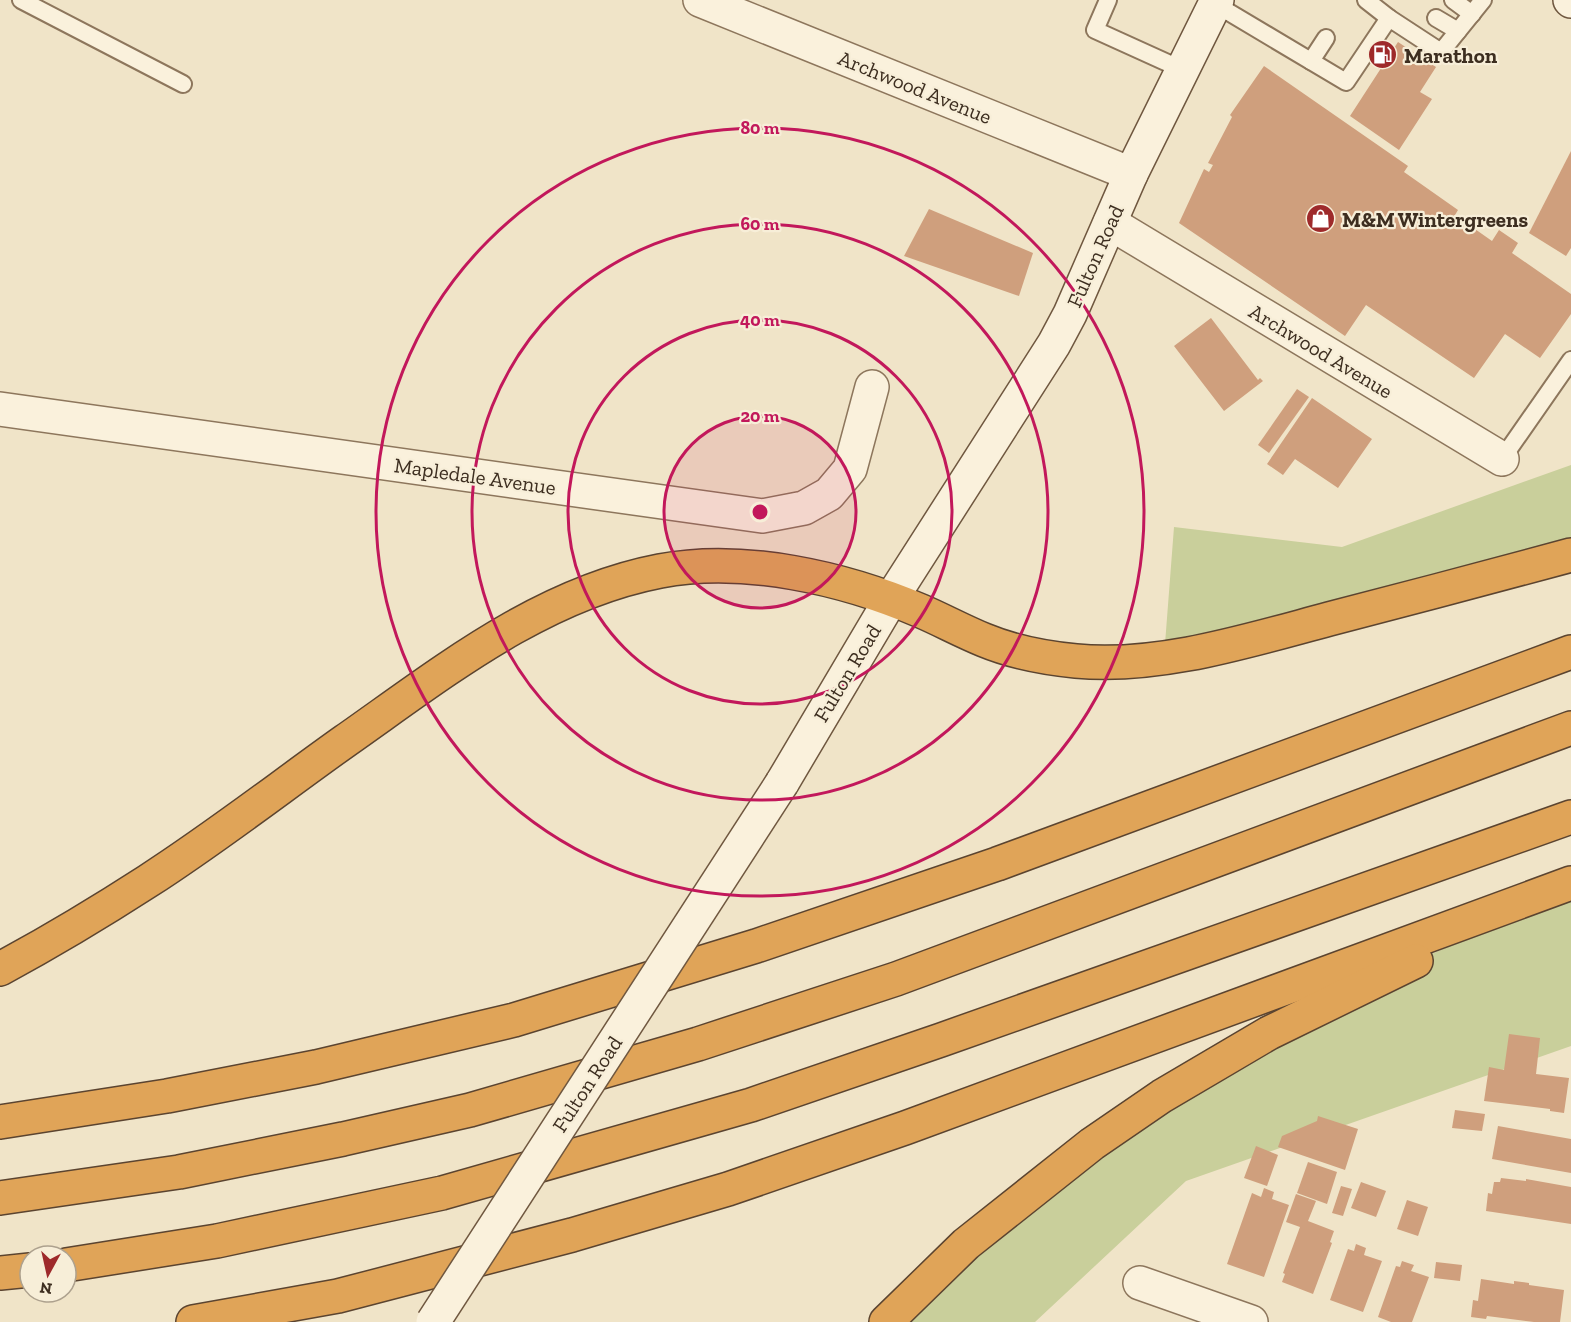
<svg xmlns="http://www.w3.org/2000/svg" width="1571" height="1322" font-family="'Zilla Slab',serif">
<style>
.green{fill:#c9cf9b}
.building{fill:#cf9f7d}
.lines{fill:none;stroke-linecap:round;stroke-linejoin:round}
.service-casing{stroke:#8d765c;stroke-width:20}
.minor-casing{stroke:#8d765c;stroke-width:36}
.secondary-casing{stroke:#6f573f;stroke-width:36}
.motorway-casing{stroke:#5b4430;stroke-width:36}
.service{stroke:#faf1dc;stroke-width:16}
.minor{stroke:#faf1dc;stroke-width:33}
.secondary{stroke:#faf1dc;stroke-width:33}
.motorway{stroke:#e0a458;stroke-width:33}
.secondary-bridge-casing{stroke:#6f573f;stroke-width:36;stroke-linecap:butt}
.secondary-bridge{stroke:#faf1dc;stroke-width:33}
.ring{fill:none;stroke:#c2185b;stroke-width:3}
.labels{text-anchor:middle;dominant-baseline:central;stroke-width:4.5;stroke-linejoin:round;paint-order:stroke}
.poi-label{font-size:21px;font-weight:bold;fill:#3d2e20;stroke:#f7eed8;text-anchor:start}
.street-label{font-size:21px;fill:#3d2e20;stroke:#f7eed8}
.centre{fill:#c2185b;stroke:#f7eed8;stroke-width:3}
.ring-label{font-size:18px;text-anchor:middle;font-weight:bold;fill:#c2185b;stroke:#f7eed8;stroke-width:4.5;stroke-linejoin:round;paint-order:stroke}
</style>
<rect width="100%" height="100%" fill="#f0e4c8"/>
<!-- green -->
<g class="green">
<path d="M1571,465V555L1164,657L1174,527L1342,547Z"/>
<path d="M1571,894V1046L1186,1181L1035,1322H886L1019,1201L1399,968Z"/>
</g>
<!-- building -->
<g class="building">
<path d="M1398,42L1436,67L1420,92L1432,99L1399,150L1350,116Z"/>
<path d="M1264,66L1408,166L1404,172L1458,210L1455,215L1492,241L1499,230L1518,243L1512,253L1571,294V314L1540,358L1505,334L1474,378L1366,305L1345,336L1179,223L1204,169L1209,172L1213,165L1208,163L1232,117L1230,115Z"/>
<path d="M1571,151V248L1566,256L1529,233Z"/>
<path d="M929,209L1033,253L1019,296L904,256Z"/>
<path d="M1211,318L1258,380L1260,378L1263,381L1224,411L1174,346Z"/>
<path d="M1297,389L1309,397L1269,453L1258,445Z"/>
<path d="M1312,398L1372,439L1338,488L1295,459L1283,475L1267,464Z"/>
<path d="M1509,1034L1540,1038L1536,1074L1569,1078L1564,1113L1550,1111V1109L1484,1101L1489,1067L1504,1070Z"/>
<path d="M1455,1110L1485,1114L1482,1131L1452,1128Z"/>
<path d="M1318,1116L1358,1129L1345,1170L1278,1147L1282,1136L1317,1121Z"/>
<path d="M1498,1126L1571,1139V1173L1492,1159Z"/>
<path d="M1256,1146L1278,1155L1267,1186L1244,1178Z"/>
<path d="M1308,1162L1337,1172L1327,1204L1297,1193Z"/>
<path d="M1501,1178L1526,1181V1179L1571,1187V1224L1486,1211L1488,1193L1492,1194L1494,1182H1500Z"/>
<path d="M1361,1182L1386,1191L1376,1217L1351,1208Z"/>
<path d="M1341,1186L1352,1189L1343,1216L1332,1213Z"/>
<path d="M1264,1188L1274,1192L1272,1199L1289,1205L1264,1277L1227,1264L1252,1193L1261,1197Z"/>
<path d="M1296,1194L1316,1201L1308,1221L1334,1231L1330,1242L1332,1243L1313,1294L1282,1282L1285,1274L1283,1273L1300,1227L1286,1222Z"/>
<path d="M1407,1200L1428,1207L1418,1236L1397,1229Z"/>
<path d="M1356,1244L1366,1248L1364,1255L1382,1261L1363,1312L1330,1300L1348,1249L1354,1251Z"/>
<path d="M1402,1261L1414,1265L1411,1271L1429,1277L1412,1322H1391L1378,1317L1396,1266L1400,1267Z"/>
<path d="M1436,1262L1462,1265L1460,1281L1434,1278Z"/>
<path d="M1481,1279L1514,1284V1281L1529,1283V1285L1564,1290L1560,1322H1534L1487,1316L1486,1319L1471,1317L1473,1300L1478,1301Z"/>
</g>
<g class="lines">
<defs>
<g id="service">
<path d="M21,0L183,84"/>
<path d="M1108,0L1095,30L1181,69"/>
<path d="M1366,0L1389,18"/>
<path d="M1453,0L1472,14"/>
<path d="M1215,4L1346,82L1389,18L1441,52L1483,0"/>
<path d="M1436,18L1458,31"/>
<path d="M1311,61L1326,38"/>
<path d="M1502,459L1571,360"/>
</g>
<g id="minor">
<path d="M700,0L1131,174"/>
<path d="M1110,223L1502,459"/>
<path d="M0,409L762,516L804,508L829,494L850,469L872,387"/>
<path d="M1140,1283L1251,1322"/>
</g>
<g id="secondary">
<path d="M1570,0L1571,1"/>
<path d="M782,783L891,599L1054,344L1070,314L1131,174L1217,0"/>
</g>
<g id="motorway">
<path d="M0,969C50,942 100,912 148,881C215,838 279,788 345,741C442,673 540,594 660,571C744,555 844,578 921,611C942,620 962,631 984,640C1013,652 1044,658 1076,661C1159,669 1250,640 1329,619C1410,598 1490,577 1571,555"/>
<path d="M0,1122L167,1096L316,1067L514,1020L756,946L997,864L1571,652"/>
<path d="M0,1198L179,1172L343,1139L470,1110L698,1044L896,979L1571,728"/>
<path d="M66,1265L217,1241L442,1193L751,1105L941,1040L1571,817"/>
<path d="M0,1273L30,1270"/>
<path d="M193,1322L338,1296L572,1235L728,1189L905,1128L1571,883"/>
<path d="M886,1322L966,1244L1092,1144L1162,1096L1269,1033L1416,961"/>
</g>
</defs>
<!-- service casing -->
<use href="#service" class="service-casing"/>
<!-- minor casing -->
<use href="#minor" class="minor-casing"/>
<!-- secondary casing -->
<use href="#secondary" class="secondary-casing"/>
<!-- motorway casing -->
<use href="#motorway" class="motorway-casing"/>
<!-- service -->
<use href="#service" class="service"/>
<!-- minor -->
<use href="#minor" class="minor"/>
<!-- secondary -->
<use href="#secondary" class="secondary"/>
<!-- motorway -->
<use href="#motorway" class="motorway"/>
<defs>
<path id="secondary-bridge" d="M433,1322L782,783"/>
</defs>
<!-- secondary-bridge casing -->
<use href="#secondary-bridge" class="secondary-bridge-casing"/>
<!-- secondary-bridge -->
<use href="#secondary-bridge" class="secondary-bridge"/>
</g>
<!-- distance rings -->
<circle cx="760" cy="512" r="96" fill="#c2185b" fill-opacity=".12"/>
<g class="ring">
<circle cx="760" cy="512" r="96"/>
<circle cx="760" cy="512" r="192"/>
<circle cx="760" cy="512" r="288"/>
<circle cx="760" cy="512" r="384"/>
</g>
<!-- icons -->
<defs>
<symbol id="fuel-disc" viewBox="-11 -11 22 22"><circle r="9.5" fill="#9e2a2b" stroke="#f7eed8"/><path d="M-5.5-6h7V0h2V4h1.3V-2.5L3-4.5l.8-.8L6-3V5H2.5V1h-1V6h-7ZM-4.2-4.7v3.2H.2V-4.7Z" fill="#fff"/></symbol>
<symbol id="shop-disc" viewBox="-11 -11 22 22"><circle r="9.5" fill="#9e2a2b" stroke="#f7eed8"/><path d="M-5-2.5h2.3a2.7 3.5 0 0 1 5.4 0H5L5.5 6h-11ZM-1.5-2.5h3a1.5 2.3 0 0 0-3 0Z" fill="#fff"/></symbol>
</defs>
<g fill-rule="evenodd">
<use href="#fuel-disc" x="1366" y="38" width="33" height="33"/>
<use href="#shop-disc" x="1304" y="202" width="33" height="33"/>
</g>
<g class="labels">
<!-- poi labels -->
<g class="poi-label">
<text x="1404" y="55">Marathon</text>
<text x="1342" y="219">M&amp;M Wintergreens</text>
</g>
<!-- street labels -->
<g class="street-label">
<text transform="translate(915 87) rotate(22)">Archwood Avenue</text>
<text transform="translate(1095 256) rotate(-66)">Fulton Road</text>
<text transform="translate(1321 351) rotate(31)">Archwood Avenue</text>
<text transform="translate(475 476) rotate(8)">Mapledale Avenue</text>
<text transform="translate(847 673) rotate(-59)">Fulton Road</text>
<text transform="translate(587 1084) rotate(-57)">Fulton Road</text>
</g>
</g>
<circle cx="760" cy="512" r="9" class="centre"/>
<g class="ring-label">
<text x="760" y="134">80 m</text>
<text x="760" y="230">60 m</text>
<text x="760" y="326">40 m</text>
<text x="760" y="422">20 m</text>
</g>
<!-- north arrow -->
<g transform="translate(48 1274) rotate(188)"><circle r="28" fill="#f7eed8" stroke="#ada18e" stroke-width="1.5"/>
<path d="M0-4.5L10 22L0 15L-10 22Z" fill="#9e2a2b"/>
<text y="-9" font-size="16" font-weight="bold" text-anchor="middle" fill="#3d2e20">N</text>
</g>
</svg>
